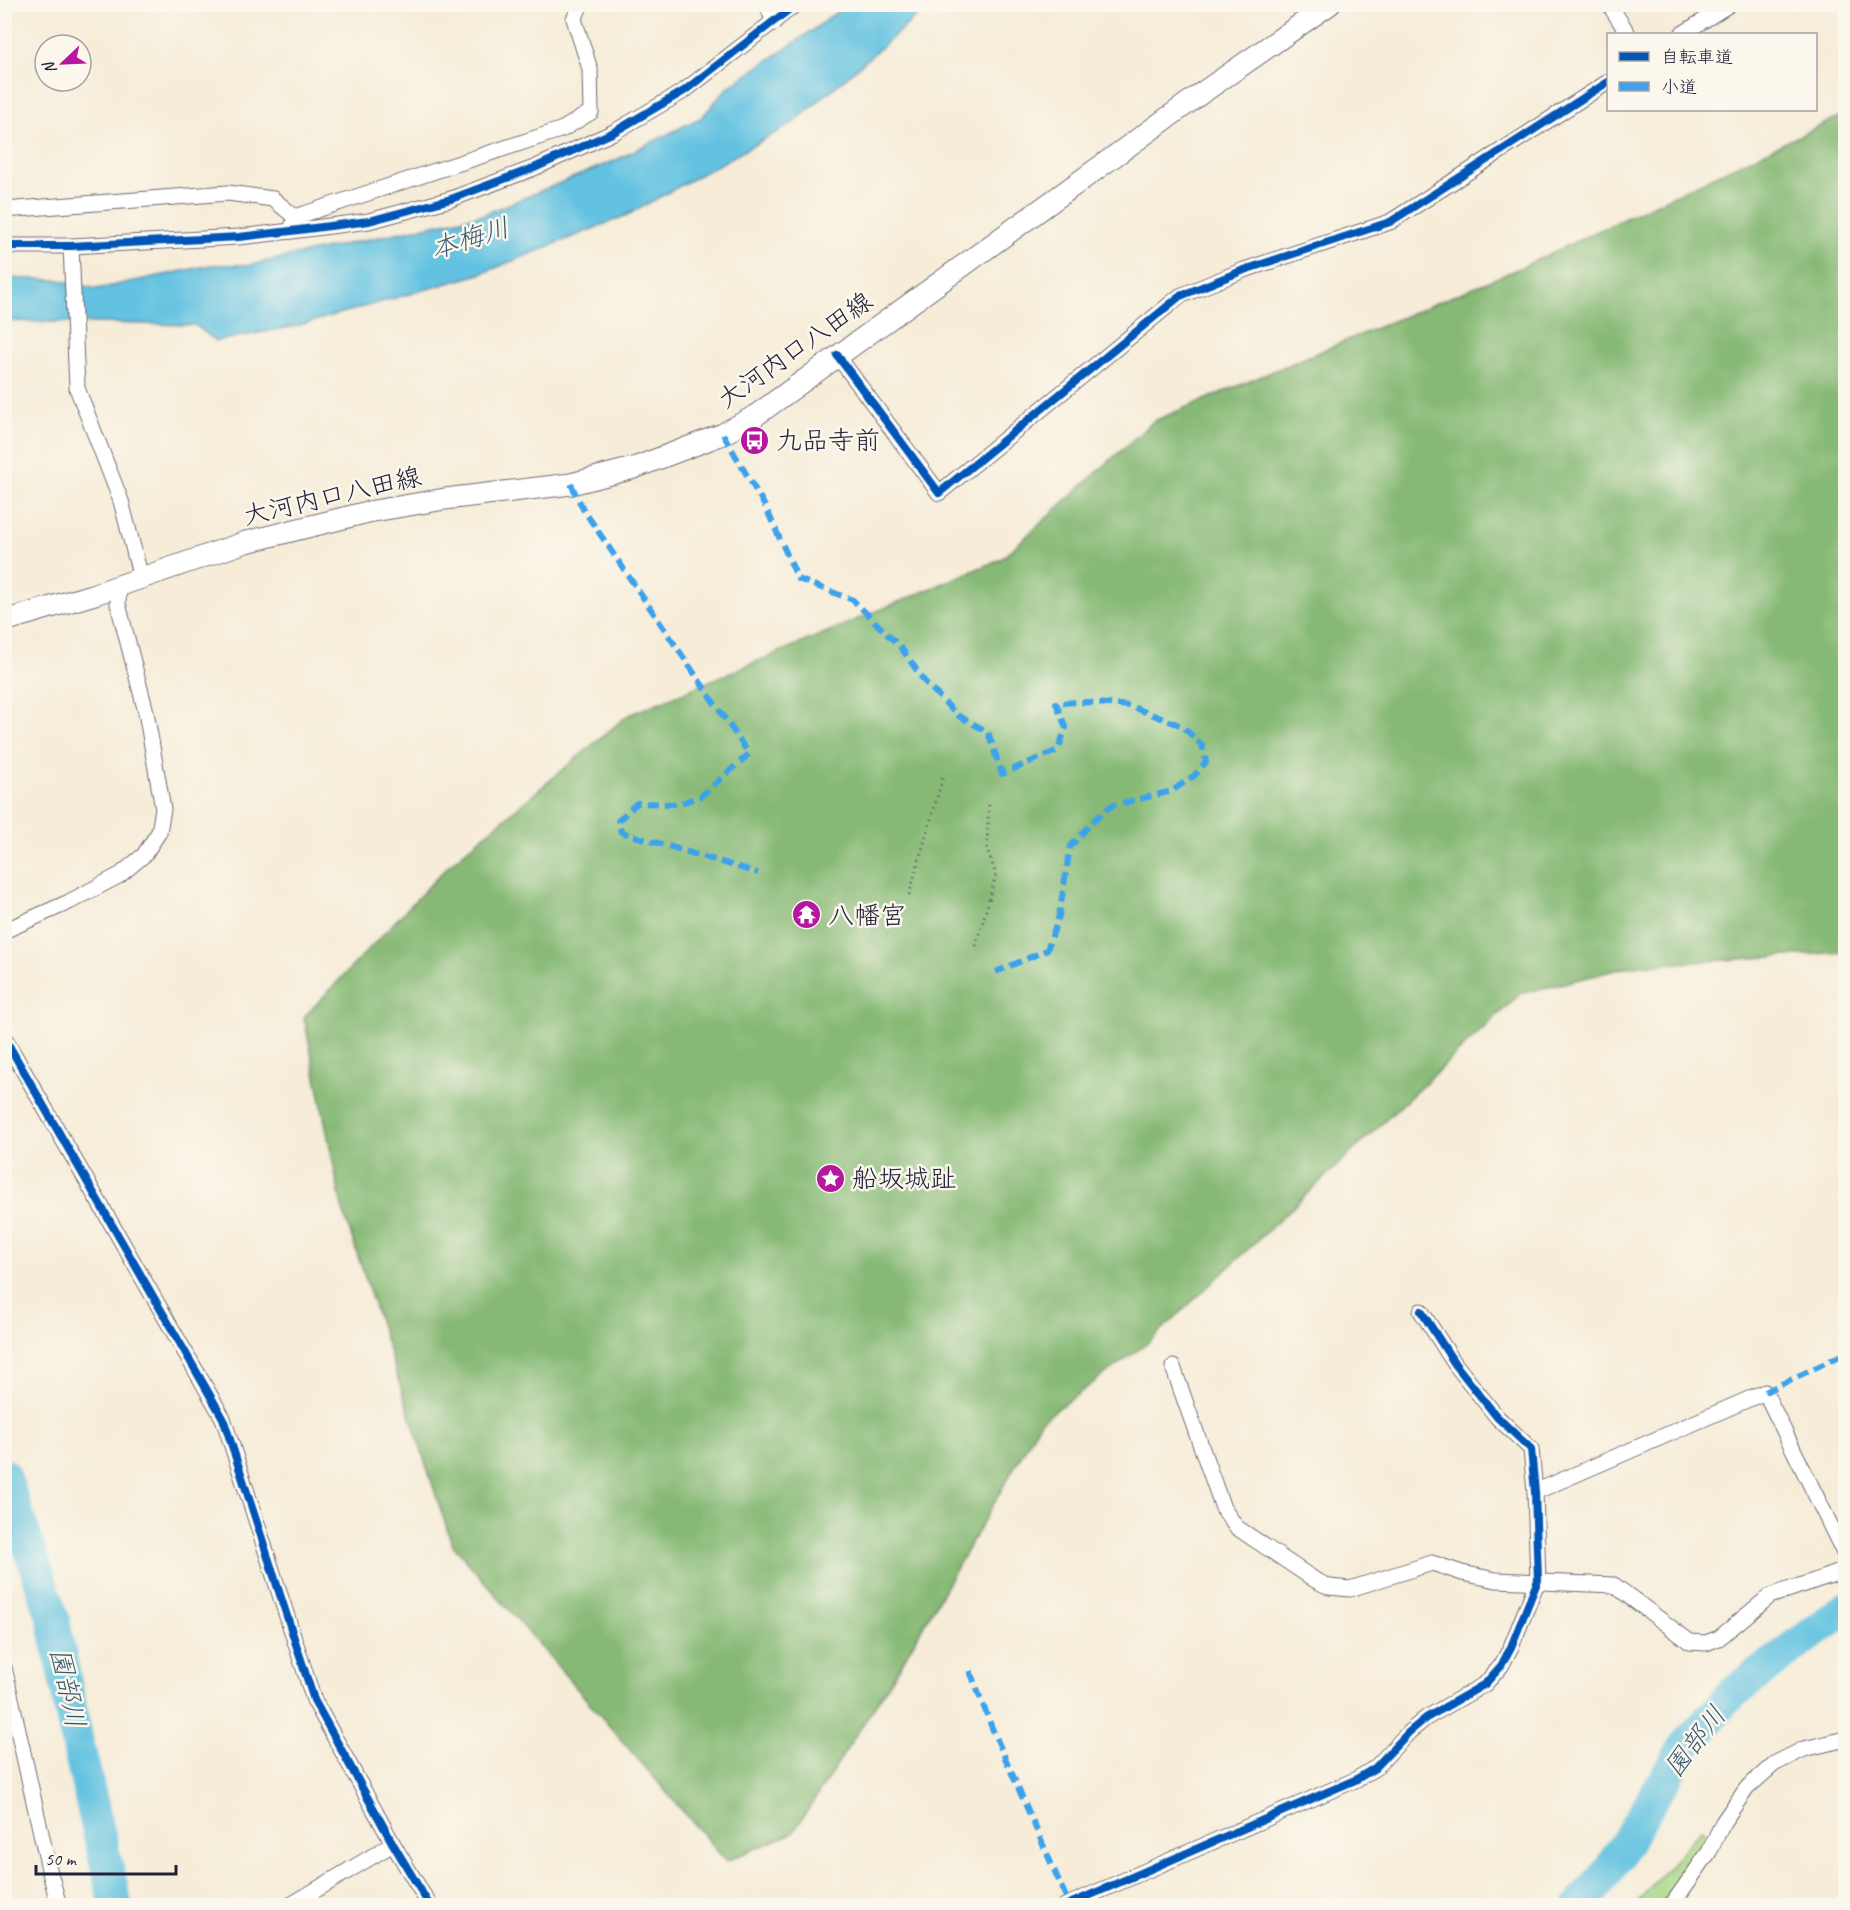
<svg xmlns="http://www.w3.org/2000/svg" width="1850" height="1910" font-family="Caveat,'Klee One',sans-serif">
<style>
.green{fill:#a8d987;stroke:#657e61;stroke-width:1.5}
.forest{fill:#86b974;stroke:#546e58;stroke-width:1.5}
.water{fill:#63c2e1;stroke:#42728e;stroke-width:1.5}
.lines{fill:none;stroke-linecap:round;stroke-linejoin:round}
.river{stroke:#63c2e1;stroke-width:33}
.street-casing{stroke:#6c6972;stroke-width:17}
.secondary-casing{stroke:#6c6972;stroke-width:23}
.path{stroke:#6c6972;stroke-width:3;stroke-dasharray:1.5 4.5;stroke-linecap:butt}
.street{stroke:#fff;stroke-width:15}
.secondary{stroke:#fff;stroke-width:21}
.quiet{stroke:#3ea2ec;stroke-width:6;stroke-dasharray:12 6;stroke-linecap:butt}
.cycleway-casing{stroke:#fbf7ec;stroke-width:11}
.cycleway{stroke:#0057b8;stroke-width:8}
.labels{text-anchor:middle;dominant-baseline:central;stroke-width:5;stroke-linejoin:round;paint-order:stroke}
.street-label{font-size:26px;fill:#22223b;stroke:#fbf7ec}
.poi-label{font-size:26px;fill:#22223b;stroke:#fbf7ec;text-anchor:start}
.water-label{font-size:27px;font-style:italic;fill:#395a75;stroke:#fbf7ec}
</style>
<rect width="100%" height="100%" fill="#fbf7ec"/>
<filter id="ink" filterUnits="userSpaceOnUse"><feTurbulence type="fractalNoise" baseFrequency=".0167" numOctaves="2"/><feDisplacementMap in="SourceGraphic" scale="12" xChannelSelector="R" yChannelSelector="G"/><feConvolveMatrix kernelMatrix="1 2 1 2 8 2 1 2 1" color-interpolation-filters="sRGB"/></filter>
<filter id="wash" filterUnits="userSpaceOnUse"><feTurbulence type="fractalNoise" baseFrequency=".008" numOctaves="4" result="noise"/><feDisplacementMap in="SourceGraphic" scale="24" xChannelSelector="R" yChannelSelector="G"/><feGaussianBlur stdDeviation="1.35" result="paint"/><feColorMatrix in="noise" values="0 0 0 0 0 0 0 0 0 0 0 0 0 0 0 0 0 1.4 0 .05"/><feComposite in="paint" operator="in"/></filter>
<g filter="url(#wash)">
<rect width="100%" height="100%" fill="#f6ecd8"/>
<!-- green -->
<path class="green" d="M1702,1829L1707,1839L1661,1905L1634,1906Z"/>
<!-- forest -->
<path class="forest" d="M1845,114V952L1632,966L1520,994L1149,1342L1041,1421L899,1668L793,1833L726,1861L452,1544L342,1207L304,1017L450,864L627,716L1001,559L1154,421L1520,268Z"/>
<!-- water -->
<g class="water">
<path d="M846,5H930L792,124L627,215L480,274L296,326L216,341L195,325L5,321V278L59,280L97,289L211,265H250L485,214L616,160L702,117L727,88L813,30Z"/>
<path d="M4,1453H5L27,1551L5,1495Z"/>
</g>
<g class="lines">
<!-- river -->
<g class="river">
<path d="M4,1475L53,1618L74,1727L116,1906"/>
<path d="M1579,1906L1606,1875L1685,1746L1733,1693L1846,1608"/>
</g>
</g>
</g>
<g filter="url(#ink)">
<g class="lines">
<defs>
<g id="street">
<path d="M767,4L774,23"/>
<path d="M1609,4L1628,34"/>
<path d="M1682,34L1730,4"/>
<path d="M4,210L228,193L273,199L295,217"/>
<path d="M291,231L295,217L563,129L591,112L590,69L574,19L581,4"/>
<path d="M4,246H71L239,237L291,231L369,221L451,199L534,168L614,132L684,91L796,4"/>
<path d="M71,246L77,388L121,501L141,578"/>
<path d="M837,355L939,493L1180,296L1244,270L1390,222L1608,82"/>
<path d="M4,931L69,902L120,875L144,855L159,832L163,809L146,712L118,604L119,586"/>
<path d="M4,1037L223,1418L314,1700L393,1844L430,1906"/>
<path d="M1173,1367L1223,1508L1236,1527L1315,1580L1329,1587L1350,1589L1432,1563L1462,1573L1496,1580L1614,1585L1690,1642L1706,1643L1719,1638L1770,1596L1846,1570"/>
<path d="M1535,1492L1765,1392L1846,1557"/>
<path d="M4,1667L49,1869L59,1906"/>
<path d="M289,1906L393,1844"/>
<path d="M1065,1906L1355,1780L1375,1768L1409,1732L1426,1718L1485,1684L1501,1666L1511,1647L1538,1580L1535,1492L1531,1449L1497,1417L1455,1364L1421,1311"/>
<path d="M1671,1906L1709,1852L1723,1822L1747,1788L1774,1764L1804,1749L1846,1739"/>
</g>
<path id="secondary" d="M4,621L95,594L246,542L368,512L445,499L571,484L634,468L723,434L755,416L1199,95L1330,4"/>
</defs>
<!-- street casing -->
<use href="#street" class="street-casing"/>
<!-- secondary casing -->
<use href="#secondary" class="secondary-casing"/>
<!-- path -->
<g class="path">
<path d="M909,895L943,777"/>
<path d="M976,946L996,875L987,848L989,801"/>
</g>
<!-- street -->
<use href="#street" class="street"/>
<!-- secondary -->
<use href="#secondary" class="secondary"/>
<!-- quiet -->
<g class="quiet">
<path d="M723,434L766,508L798,579L853,600L902,649L924,681L957,715L988,732L1002,774L1058,750L1066,728L1056,703L1086,702L1130,706L1182,726L1202,745L1206,762L1195,775L1172,791L1111,806L1092,822L1070,847L1059,916L1047,950L996,972"/>
<path d="M571,484L583,509L749,754L701,796L679,804L637,803L618,821L621,832L758,873"/>
<path d="M1765,1392L1846,1353"/>
<path d="M970,1671L992,1728L1069,1904"/>
</g>
<defs>
<g id="cycleway">
<path d="M4,246H71L239,237L291,231L369,221L451,199L534,168L614,132L684,91L796,4"/>
<path d="M837,355L939,493L1180,296L1244,270L1390,222L1608,82"/>
<path d="M4,1037L223,1418L314,1700L393,1844L430,1906"/>
<path d="M1065,1906L1355,1780L1375,1768L1409,1732L1426,1718L1485,1684L1501,1666L1511,1647L1538,1580L1535,1492L1531,1449L1497,1417L1455,1364L1421,1311"/>
</g>
</defs>
<!-- cycleway casing -->
<use href="#cycleway" class="cycleway-casing"/>
<!-- cycleway -->
<use href="#cycleway" class="cycleway"/>
</g>
</g>
<!-- icons -->
<defs>
<symbol id="bus-disc" viewBox="-11 -11 22 22"><circle r="9.5" fill="#b5179e" stroke="#fbf7ec"/><path d="M-5-6H5V4H4V6H2V4H-2V6H-4V4H-5ZM-3.5-4V0h7V-4ZM-3.5 1.2v1.5H-2V1.2ZM2 1.2v1.5H3.5V1.2Z" fill="#fff"/></symbol>
<symbol id="temple-disc" viewBox="-11 -11 22 22"><circle r="9.5" fill="#b5179e" stroke="#fbf7ec"/><path d="M0-6L5-2H3V0L6.5 2.5H4V6H1.5V3h-3V6H-4V2.5H-6.5L-3 0V-2H-5Z" fill="#fff"/></symbol>
<symbol id="sight-disc" viewBox="-11 -11 22 22"><circle r="9.5" fill="#b5179e" stroke="#fbf7ec"/><path d="M0-6L1.8-2.2L6-1.7L2.9 1.2L3.7 5.4L0 3.3L-3.7 5.4L-2.9 1.2L-6-1.7L-1.8-2.2Z" fill="#fff"/></symbol>
</defs>
<g fill-rule="evenodd">
<use href="#bus-disc" x="738" y="424" width="33" height="33"/>
<use href="#temple-disc" x="790" y="898" width="33" height="33"/>
<use href="#sight-disc" x="814" y="1162" width="33" height="33"/>
</g>
<g class="labels">
<!-- street labels -->
<g class="street-label">
<text transform="translate(795 350) rotate(-35)">大河内口八田線</text>
<text transform="translate(332 496) rotate(-13)">大河内口八田線</text>
</g>
<!-- poi labels -->
<g class="poi-label">
<text x="776" y="440">九品寺前</text>
<text x="828" y="915">八幡宮</text>
<text x="852" y="1178">船坂城趾</text>
</g>
<!-- water labels -->
<g class="water-label">
<text transform="translate(470 238) rotate(-17)">本梅川</text>
<text transform="translate(68 1688) rotate(78)">園部川</text>
<text transform="translate(1695 1741) rotate(-52)">園部川</text>
</g>
</g>
<!-- margin -->
<rect width="1850" height="1910" fill="none" stroke="#fbf7ec" stroke-width="24"/>
<!-- legend -->
<rect x="1607" y="33" width="210" height="78" fill="#fbf7ec" stroke="#a4a2a5" stroke-width="1.5"/>
<rect x="1619" y="52" width="30" height="9" fill="#0057b8" stroke="#a4a2a5" stroke-width="1.5"/>
<text x="1661" y="63" font-size="18" fill="#22223b">自転車道</text>
<rect x="1619" y="82" width="30" height="9" fill="#3ea2ec" stroke="#a4a2a5" stroke-width="1.5"/>
<text x="1661" y="93" font-size="18" fill="#22223b">小道</text>
<!-- north arrow -->
<g transform="translate(63 63) rotate(247)"><circle r="28" fill="#fbf7ec" stroke="#a4a2a5" stroke-width="1.5"/>
<path d="M0-4.5L10 22L0 15L-10 22Z" fill="#b5179e"/>
<text y="-9" font-size="16" font-weight="bold" text-anchor="middle" fill="#22223b">N</text>
</g>
<!-- scale -->
<path d="M36 1865v9h140v-9" fill="none" stroke="#22223b" stroke-width="3"/>
<text x="45" y="1865" font-size="18" fill="#22223b" stroke="#fbf7ec" stroke-width="4.5" paint-order="stroke">50 m</text>
</svg>
